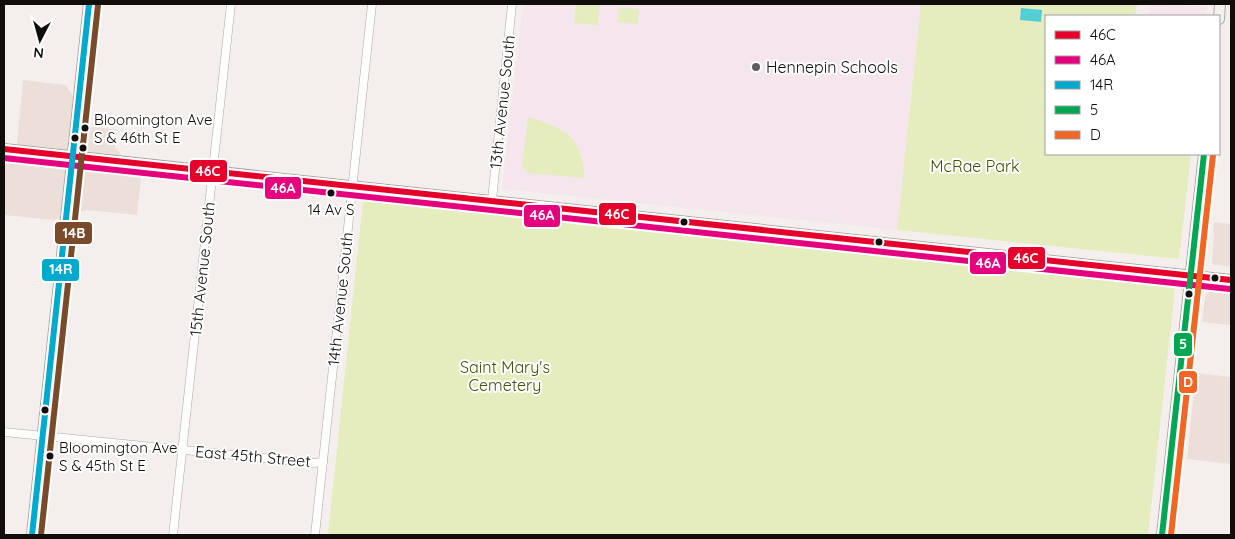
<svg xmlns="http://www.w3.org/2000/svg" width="1235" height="539" font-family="Quicksand,sans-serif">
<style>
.built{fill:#ecdfd9}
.education{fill:#f5e6ed}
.green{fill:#e5ecbe}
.water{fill:#53ced5}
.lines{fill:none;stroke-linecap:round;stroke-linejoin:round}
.street-casing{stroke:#aba8a6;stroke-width:9}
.secondary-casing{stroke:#aba8a6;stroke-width:12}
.street{stroke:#fdfdfc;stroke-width:8}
.secondary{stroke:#f4f2ee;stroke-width:10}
.bus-1-casing{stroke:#fff;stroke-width:10}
.bus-2-casing{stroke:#fff;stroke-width:10}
.bus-3-casing{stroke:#fff;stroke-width:10}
.bus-4-casing{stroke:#fff;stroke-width:10}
.bus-5-casing{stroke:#fff;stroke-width:10}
.bus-6-casing{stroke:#fff;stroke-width:10}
.bus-1{stroke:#e4002b;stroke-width:6}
.bus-2{stroke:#e5007d;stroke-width:6}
.bus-3{stroke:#00a9ce;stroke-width:6}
.bus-4{stroke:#00a651;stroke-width:6}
.bus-5{stroke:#f26522;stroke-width:6}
.bus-6{stroke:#7a4b2a;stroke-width:6}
.poi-dot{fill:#605c5a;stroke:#fff;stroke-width:2}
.bus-dot{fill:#100d0b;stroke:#fff;stroke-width:2}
.labels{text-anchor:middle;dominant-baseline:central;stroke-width:4;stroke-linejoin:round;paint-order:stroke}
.bus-label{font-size:15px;fill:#100d0b;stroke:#fff;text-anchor:start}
.poi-label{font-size:16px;fill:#100d0b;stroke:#fff;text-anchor:start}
.street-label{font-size:16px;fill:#100d0b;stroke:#fff}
.park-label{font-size:16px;fill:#455005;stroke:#fff}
.line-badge{stroke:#fff;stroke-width:2}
.badge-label{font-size:14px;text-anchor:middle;font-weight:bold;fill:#fff}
</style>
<rect width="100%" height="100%" fill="#f4efec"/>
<!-- built -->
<g class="built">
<path d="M23,80L66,85L91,127L116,129L115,147L141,178L137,215L87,210L53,220L4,215V162L15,163Z"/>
<path d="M1214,222L1231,224V267L1212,264Z"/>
<path d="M1209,292L1231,294V325L1202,322L1205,297Z"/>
<path d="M1196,373L1231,377V464L1187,459Z"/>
</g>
<!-- education -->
<g class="education">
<path d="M523,4H921L897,230L502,189Z"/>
<path d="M1151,4L1207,7L1206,16H1149Z"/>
</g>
<!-- green -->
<g class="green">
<path d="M576,4H600L598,25L574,23Z"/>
<path d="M921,4H1137L1135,16H1046V154H1191L1179,259L897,230Z"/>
<path d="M619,7L639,9L638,24L618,22Z"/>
<path d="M528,117C568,130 580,134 585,178L528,173L522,166Z"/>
<path d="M363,201L1175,288L1148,535H328Z"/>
</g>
<!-- water -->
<path class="water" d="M1021,8L1042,10L1041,22L1020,20Z"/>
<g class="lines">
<defs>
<g id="street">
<path d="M492,200L512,4"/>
<path d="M4,432L313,463L323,462"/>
<path d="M173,535L231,4"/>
<path d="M315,535L372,4"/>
</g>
<g id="secondary">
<path d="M1219,19L1220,4"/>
<path d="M4,149L1231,280"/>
<path d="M32,535L89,4"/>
<path d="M1162,535L1204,154"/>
</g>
</defs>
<!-- street casing -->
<use href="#street" class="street-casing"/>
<!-- secondary casing -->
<use href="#secondary" class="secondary-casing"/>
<!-- street -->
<use href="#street" class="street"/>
<!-- secondary -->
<use href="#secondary" class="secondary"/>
<defs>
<path id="bus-1" d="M4,149L1231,280"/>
<path id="bus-2" d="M4,158L1230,289"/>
<path id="bus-3" d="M32,535L89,4"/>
<path id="bus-4" d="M1162,535L1204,154"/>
<path id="bus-5" d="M1171,535L1213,155"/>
<path id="bus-6" d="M41,535L98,5"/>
</defs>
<!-- bus-1 casing -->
<use href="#bus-1" class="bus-1-casing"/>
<!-- bus-2 casing -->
<use href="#bus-2" class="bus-2-casing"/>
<!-- bus-3 casing -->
<use href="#bus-3" class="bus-3-casing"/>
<!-- bus-4 casing -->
<use href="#bus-4" class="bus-4-casing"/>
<!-- bus-5 casing -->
<use href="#bus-5" class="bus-5-casing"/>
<!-- bus-6 casing -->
<use href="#bus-6" class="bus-6-casing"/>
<!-- bus-1 -->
<use href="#bus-1" class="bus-1"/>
<!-- bus-2 -->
<use href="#bus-2" class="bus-2"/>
<!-- bus-3 -->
<use href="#bus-3" class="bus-3"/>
<!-- bus-4 -->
<use href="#bus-4" class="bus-4"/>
<!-- bus-5 -->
<use href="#bus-5" class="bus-5"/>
<!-- bus-6 -->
<use href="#bus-6" class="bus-6"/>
</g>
<!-- markers -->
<circle class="poi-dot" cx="756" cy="67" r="5"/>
<g class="bus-dot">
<circle cx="85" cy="128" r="4.5"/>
<circle cx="75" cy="138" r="4.5"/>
<circle cx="83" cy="148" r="4.5"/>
<circle cx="331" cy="193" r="4.5"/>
<circle cx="684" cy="222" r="4.5"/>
<circle cx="879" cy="242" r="4.5"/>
<circle cx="1215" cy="278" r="4.5"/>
<circle cx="1189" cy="294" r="4.5"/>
<circle cx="45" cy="410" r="4.5"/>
<circle cx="50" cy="456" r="4.5"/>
</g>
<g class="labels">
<!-- bus labels -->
<g class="bus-label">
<text x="94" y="119">Bloomington Ave<tspan x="94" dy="18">S &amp; 46th St E</tspan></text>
<text x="331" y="209" text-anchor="middle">14 Av S</text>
<text x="59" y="447">Bloomington Ave<tspan x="59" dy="18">S &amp; 45th St E</tspan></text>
</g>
<!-- poi labels -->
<g class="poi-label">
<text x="766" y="67">Hennepin Schools</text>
</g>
<!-- street labels -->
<g class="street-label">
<text transform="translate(502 102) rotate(-84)">13th Avenue South</text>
<text transform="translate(202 269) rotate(-84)">15th Avenue South</text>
<text transform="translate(340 299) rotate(-84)">14th Avenue South</text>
<text transform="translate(253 456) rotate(5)">East 45th Street</text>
</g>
<!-- park labels -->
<g class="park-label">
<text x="975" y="166">McRae Park</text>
<text x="505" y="367">Saint Mary's<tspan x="505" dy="18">Cemetery</tspan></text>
</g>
</g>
<g class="line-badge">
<rect x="189" y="159" width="39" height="24" rx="5" fill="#e4002b"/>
<rect x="264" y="176" width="38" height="24" rx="5" fill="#e5007d"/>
<rect x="598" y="202" width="39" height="24" rx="5" fill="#e4002b"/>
<rect x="523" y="204" width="38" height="24" rx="5" fill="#e5007d"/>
<rect x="54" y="221" width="39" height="24" rx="5" fill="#7a4b2a"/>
<rect x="1007" y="246" width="39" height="24" rx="5" fill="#e4002b"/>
<rect x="969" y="251" width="38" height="24" rx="5" fill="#e5007d"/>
<rect x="41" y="258" width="39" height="24" rx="5" fill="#00a9ce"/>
<rect x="1173" y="332" width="20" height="25" rx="5" fill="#00a651"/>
<rect x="1178" y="370" width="20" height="24" rx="5" fill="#f26522"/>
</g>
<g class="badge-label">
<text x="208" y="176">46C</text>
<text x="283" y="193">46A</text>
<text x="617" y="219">46C</text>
<text x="542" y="220">46A</text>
<text x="74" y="238">14B</text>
<text x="1026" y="263">46C</text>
<text x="988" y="268">46A</text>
<text x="61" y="274">14R</text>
<text x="1183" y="349">5</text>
<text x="1188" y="387">D</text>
</g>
<!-- border -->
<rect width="1235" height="539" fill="none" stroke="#100d0b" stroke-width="10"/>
<!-- legend -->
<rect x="1045" y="15" width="175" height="140" fill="#ffffff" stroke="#9f9e9d"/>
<rect x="1055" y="31" width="25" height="8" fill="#e4002b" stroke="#9f9e9d"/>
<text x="1090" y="40" font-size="15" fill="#100d0b">46C</text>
<rect x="1055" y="56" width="25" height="8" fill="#e5007d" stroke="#9f9e9d"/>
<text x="1090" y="65" font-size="15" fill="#100d0b">46A</text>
<rect x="1055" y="81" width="25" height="8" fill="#00a9ce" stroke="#9f9e9d"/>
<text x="1090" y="90" font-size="15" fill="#100d0b">14R</text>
<rect x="1055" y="106" width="25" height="8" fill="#00a651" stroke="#9f9e9d"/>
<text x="1090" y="115" font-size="15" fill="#100d0b">5</text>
<rect x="1055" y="131" width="25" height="8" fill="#f26522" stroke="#9f9e9d"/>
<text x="1090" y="140" font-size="15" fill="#100d0b">D</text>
<!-- north arrow -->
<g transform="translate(40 40) rotate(186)" stroke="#ffffff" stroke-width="4" paint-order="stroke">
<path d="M0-4L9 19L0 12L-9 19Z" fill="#100d0b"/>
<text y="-8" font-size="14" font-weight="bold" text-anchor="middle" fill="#100d0b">N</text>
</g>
</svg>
